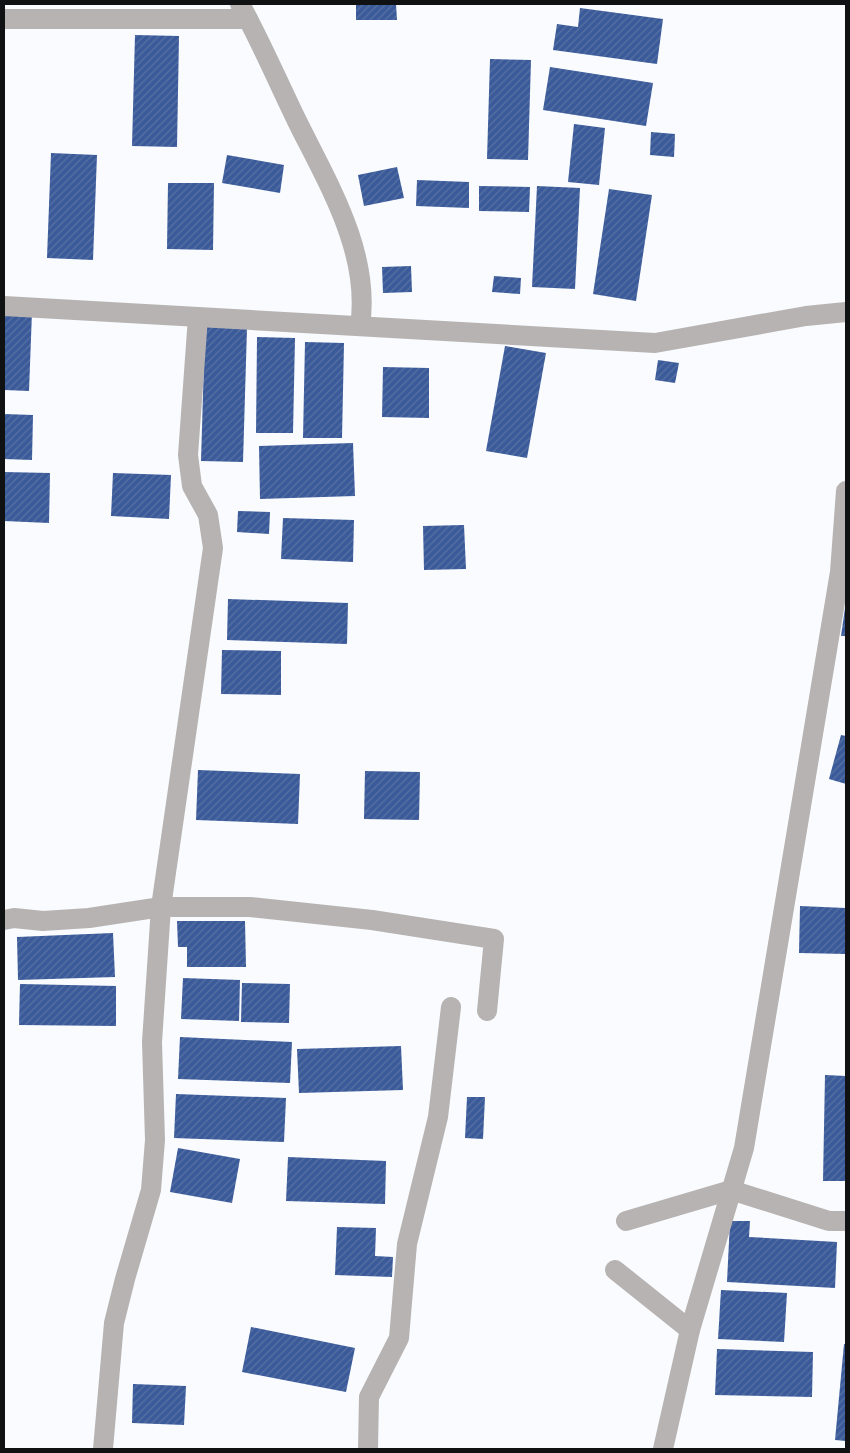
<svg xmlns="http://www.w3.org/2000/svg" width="850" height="1453" font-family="'Golos Text',sans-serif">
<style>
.building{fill:url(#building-hatch)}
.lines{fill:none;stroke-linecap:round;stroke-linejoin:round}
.street{stroke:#b7b3b3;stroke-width:20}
</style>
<defs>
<pattern id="building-hatch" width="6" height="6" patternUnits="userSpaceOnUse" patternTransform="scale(1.25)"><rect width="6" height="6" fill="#3a5a9a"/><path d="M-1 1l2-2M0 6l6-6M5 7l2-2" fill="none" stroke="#5972a2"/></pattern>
</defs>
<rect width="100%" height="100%" fill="#f9fbfe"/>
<!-- building -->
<g class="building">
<path d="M356,4H396L397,20H356Z"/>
<path d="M580,8L663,19L657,64L553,50L557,24L578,27Z"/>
<path d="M135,35L179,36L177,147L132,146Z"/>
<path d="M490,59L531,60L528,160L487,159Z"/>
<path d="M550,67L653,83L646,126L543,110Z"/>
<path d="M574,124L605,128L599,185L568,182Z"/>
<path d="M651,132L675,134L674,157L650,155Z"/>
<path d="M51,153L97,155L93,260L47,258Z"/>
<path d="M227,155L284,165L280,193L222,183Z"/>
<path d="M397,167L404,198L364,206L358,175Z"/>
<path d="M417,180L469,182V208L416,206Z"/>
<path d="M168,183H214L213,250L167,249Z"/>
<path d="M479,186L530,187L529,212L479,211Z"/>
<path d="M537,186L580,188L575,289L532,287Z"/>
<path d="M609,189L652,195L636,301L593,294Z"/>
<path d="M411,266L412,292L383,293L382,267Z"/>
<path d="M494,276L521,278L520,294L492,292Z"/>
<path d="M4,311L32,312L29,391L4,390Z"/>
<path d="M205,327L247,328L243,462L201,461Z"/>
<path d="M257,337L295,338L293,433H256Z"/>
<path d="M305,342L344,343L342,438H303Z"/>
<path d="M505,346L546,353L527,458L486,451Z"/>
<path d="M658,360L679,363L675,383L655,380Z"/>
<path d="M383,367L429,368V418L382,417Z"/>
<path d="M4,414L33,415L32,460L4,459Z"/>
<path d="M353,443L355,496L260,499L259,446Z"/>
<path d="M4,472L50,473L49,523L4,521Z"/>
<path d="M113,473L171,475L169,519L111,516Z"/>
<path d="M238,511L270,512L269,534L237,532Z"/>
<path d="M283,518L354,520L353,562L281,559Z"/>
<path d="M464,525L466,569L424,570L423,526Z"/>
<path d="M228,599L348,603L347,644L227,640Z"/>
<path d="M845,608H846V636H841Z"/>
<path d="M222,650L281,651V695L221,694Z"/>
<path d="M841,735L846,736V784L829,779Z"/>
<path d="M198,770L300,774L298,824L196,820Z"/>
<path d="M365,771L420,772L419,820L364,819Z"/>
<path d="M800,906L846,908V954L799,953Z"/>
<path d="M177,921H245L246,967H187V947H178Z"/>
<path d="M113,933L115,977L18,980L17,937Z"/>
<path d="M183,978L240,980L239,1021L181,1019Z"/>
<path d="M242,983L290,984L289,1023L241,1022Z"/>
<path d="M20,984L116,986V1026L19,1025Z"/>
<path d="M180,1037L292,1042L290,1083L178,1079Z"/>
<path d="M401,1046L403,1090L299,1093L297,1049Z"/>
<path d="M825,1075L846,1076V1181H823Z"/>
<path d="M176,1094L286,1098L284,1142L174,1138Z"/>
<path d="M467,1097H485L483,1139L465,1138Z"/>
<path d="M178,1148L240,1159L232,1203L170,1192Z"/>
<path d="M288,1157L386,1161L385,1204L286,1201Z"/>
<path d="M730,1221H750L749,1237L837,1242L835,1288L727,1282Z"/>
<path d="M337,1227L376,1228L375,1256L393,1257L392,1277L335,1275Z"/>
<path d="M721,1290L787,1293L784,1342L718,1339Z"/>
<path d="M251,1327L355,1348L346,1392L242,1372Z"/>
<path d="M844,1344H846V1441L835,1440Z"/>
<path d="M717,1349L813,1352L812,1397L715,1395Z"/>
<path d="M133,1384L186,1386L184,1425L132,1423Z"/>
</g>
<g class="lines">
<!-- street -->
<g class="street">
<path d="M240,4C261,42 278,82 297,121C328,184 371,253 360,326"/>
<path d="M4,19H248"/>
<path d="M4,306L655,343L806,316L846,312"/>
<path d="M4,920L14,918L43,921L89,918L161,907H250L372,920L494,939L487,1011"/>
<path d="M626,1221L731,1190L829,1221H846"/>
<path d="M615,1270L690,1330"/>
<path d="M103,1449L114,1323L125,1279L151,1190L155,1140L152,1042L161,907L213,548L208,515L192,486L188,455L198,317"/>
<path d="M368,1449L369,1397L399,1338L407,1244L438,1117L451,1007"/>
<path d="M663,1449L690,1330L744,1148L840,572L846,491"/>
</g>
</g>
<!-- border -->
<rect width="850" height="1453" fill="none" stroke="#0f1113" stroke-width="10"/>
</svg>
